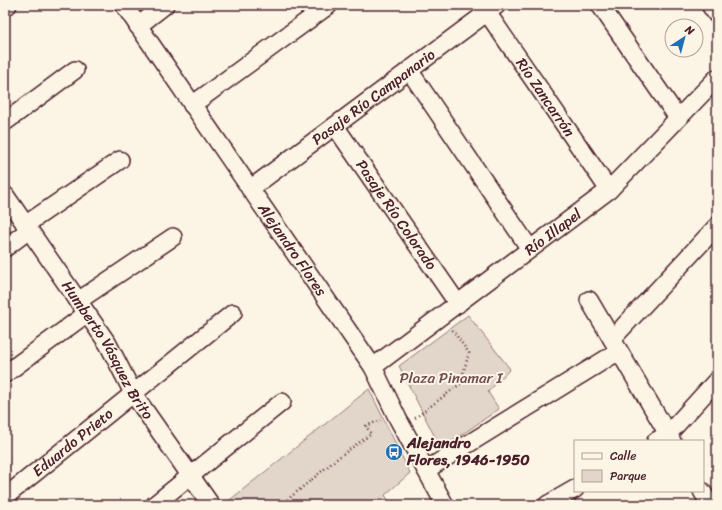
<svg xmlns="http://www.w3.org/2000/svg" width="722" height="510" font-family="Sriracha,sans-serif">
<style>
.green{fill:#e2d5ca;stroke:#967a7a}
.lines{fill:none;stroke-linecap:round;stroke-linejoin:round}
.street-casing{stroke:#4a1f2b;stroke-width:20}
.path{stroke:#4a1f2b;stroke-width:2.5;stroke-dasharray:1 3;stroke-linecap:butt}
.street{stroke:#fcf5e5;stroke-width:17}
.labels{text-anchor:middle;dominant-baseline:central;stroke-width:4;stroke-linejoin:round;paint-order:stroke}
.street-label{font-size:15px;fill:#4a1f2b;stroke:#fcf5e5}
.park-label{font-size:15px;fill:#704c53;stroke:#fcf5e5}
.poi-label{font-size:15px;font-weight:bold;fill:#4a1f2b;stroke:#fcf5e5;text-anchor:start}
</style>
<rect width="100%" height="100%" fill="#fcf5e5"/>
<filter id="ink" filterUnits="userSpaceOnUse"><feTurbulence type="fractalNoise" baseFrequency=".025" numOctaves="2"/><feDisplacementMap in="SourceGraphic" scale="8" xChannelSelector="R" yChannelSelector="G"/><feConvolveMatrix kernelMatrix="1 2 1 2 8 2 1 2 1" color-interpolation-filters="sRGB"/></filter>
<g filter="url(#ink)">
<!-- green -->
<g class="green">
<path d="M468,315L510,369L488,392L499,409L441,449L399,366Z"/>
<path d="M369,389L410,473L385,495L391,505H227L226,503Z"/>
</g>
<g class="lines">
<defs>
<g id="street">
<path id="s1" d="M124,5L373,367L398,419L445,505"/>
<path id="s2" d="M482,5L609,190"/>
<path d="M600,5L678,118"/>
<path d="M710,5L717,15"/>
<path d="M5,7L8,5"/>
<path d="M138,26L165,5"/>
<path d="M409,70L530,249"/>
<path d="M192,105L329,5"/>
<path d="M5,122L75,70"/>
<path id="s3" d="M335,126L458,304"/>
<path id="s4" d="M250,189L497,5"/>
<path id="s5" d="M5,195L108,344L134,395L211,505"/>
<path d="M25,225L120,160"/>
<path d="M5,248L29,230"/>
<path d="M589,300L672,441"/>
<path d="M78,301L173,237"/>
<path d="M612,339L717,226"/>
<path id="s6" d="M373,367L609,190L717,78"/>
<path d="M5,374L86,314"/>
<path d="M656,441L668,434L717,380"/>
<path d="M426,470L619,351"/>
<path d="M702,491L710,505"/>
<path id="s7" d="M5,497L233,313"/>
<path d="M154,505L282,402"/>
<path d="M547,505L575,489"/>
</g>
</defs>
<!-- street casing -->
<use href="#street" class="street-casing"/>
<!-- path -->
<g class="path">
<path d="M415,418L460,384L469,353L451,328"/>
<path d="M281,505L339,457L371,434L366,426L381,420"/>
</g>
<!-- street -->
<use href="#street" class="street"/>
</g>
</g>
<!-- icons -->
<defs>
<symbol id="bus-disc" viewBox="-11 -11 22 22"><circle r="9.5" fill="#1f6fb2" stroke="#fcf5e5"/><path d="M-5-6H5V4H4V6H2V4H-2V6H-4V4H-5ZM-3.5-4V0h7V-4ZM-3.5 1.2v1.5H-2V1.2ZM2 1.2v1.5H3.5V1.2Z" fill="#fff"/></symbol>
</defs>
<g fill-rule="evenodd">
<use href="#bus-disc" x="384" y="442" width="20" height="20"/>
</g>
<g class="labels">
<!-- street labels -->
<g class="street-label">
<text stroke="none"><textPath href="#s4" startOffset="154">Pasaje Río Campanario</textPath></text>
<text stroke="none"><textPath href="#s2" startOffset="112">Río Zancarrón</textPath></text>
<text stroke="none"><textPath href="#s3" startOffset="108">Pasaje Río Colorado</textPath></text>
<text stroke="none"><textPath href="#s6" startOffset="225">Río Illapel</textPath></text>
<text stroke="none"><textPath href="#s1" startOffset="297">Alejandro Flores</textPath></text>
<text stroke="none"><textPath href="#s5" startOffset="186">Humberto Vásquez Brito</textPath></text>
<text stroke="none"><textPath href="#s7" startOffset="87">Eduardo Prieto</textPath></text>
</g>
<!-- park labels -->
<g class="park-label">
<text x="451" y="378">Plaza Pinamar I</text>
</g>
<!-- poi labels -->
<g class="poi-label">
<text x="407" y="443">Alejandro<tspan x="407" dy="17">Flores, 1946-1950</tspan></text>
</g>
</g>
<!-- margin -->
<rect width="722" height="510" fill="none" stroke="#fcf5e5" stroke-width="20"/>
<rect x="10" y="10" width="702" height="490" fill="none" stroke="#4a1f2b" stroke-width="1.5" filter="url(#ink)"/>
<!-- legend -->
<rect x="574" y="440" width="130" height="52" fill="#fcf5e5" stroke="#b59f9b"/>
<rect x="582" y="453" width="20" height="6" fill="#fcf5e5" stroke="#b59f9b"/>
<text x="610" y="460" font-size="12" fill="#4a1f2b">Calle</text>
<rect x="582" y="470" width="20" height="12" fill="#e2d5ca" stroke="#b59f9b"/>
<text x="610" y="480" font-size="12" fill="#4a1f2b">Parque</text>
<!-- north arrow -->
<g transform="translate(684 38) rotate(36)"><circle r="19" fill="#fcf5e5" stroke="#b59f9b"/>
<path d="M0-3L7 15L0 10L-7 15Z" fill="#1f6fb2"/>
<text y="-6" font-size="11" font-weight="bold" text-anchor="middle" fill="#4a1f2b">N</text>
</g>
</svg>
